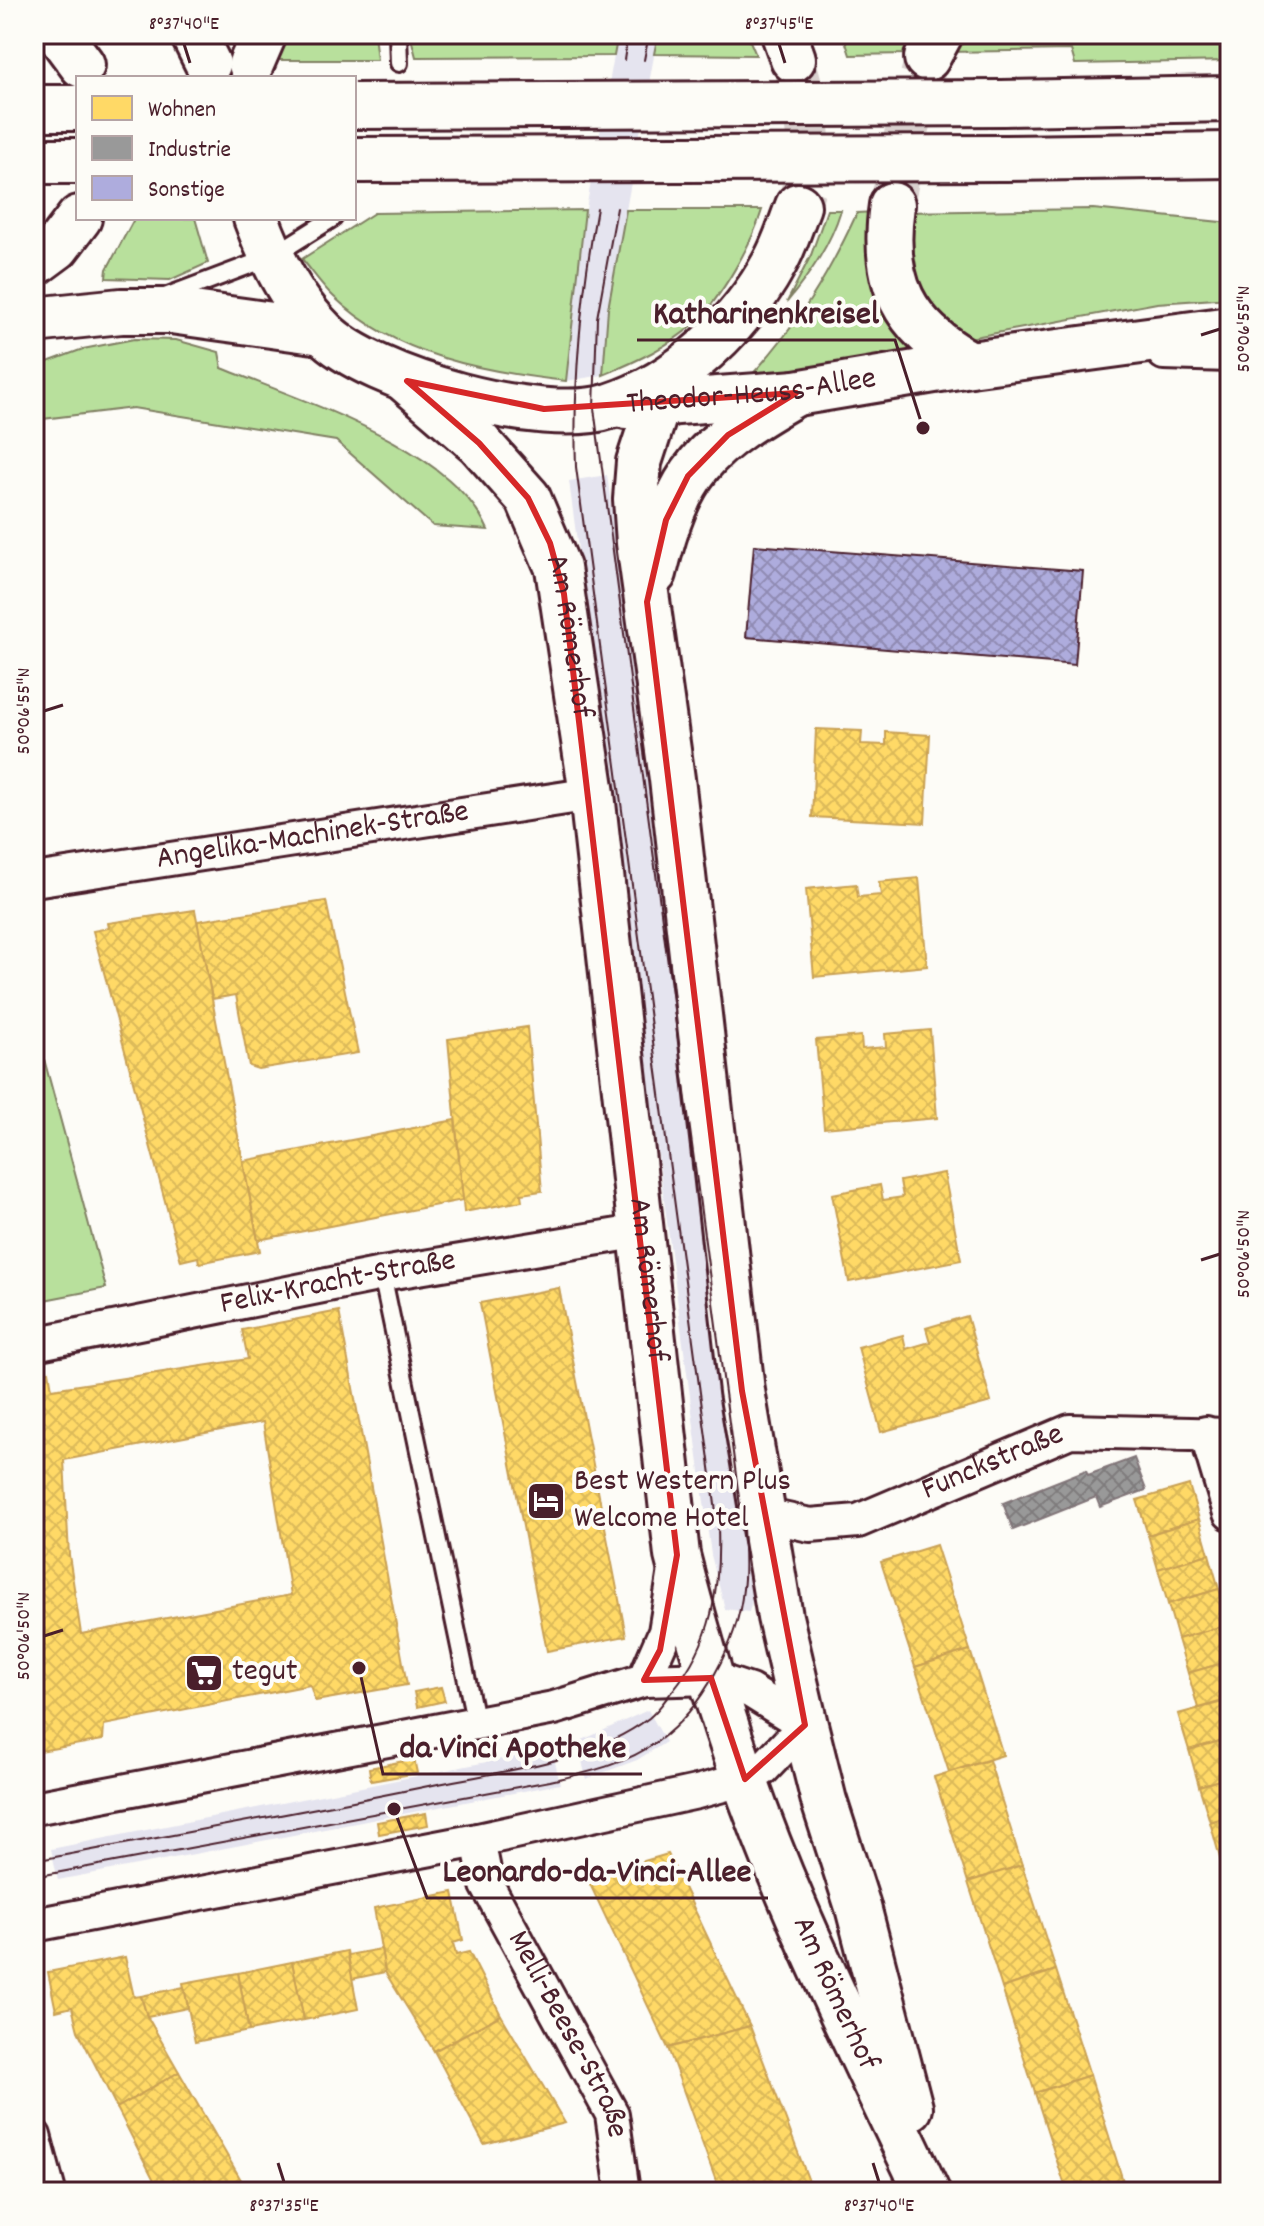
<svg xmlns="http://www.w3.org/2000/svg" width="1264" height="2226" font-family="Dekko,sans-serif">
<style>
.built{fill:#e5e4ef}
.green{fill:#b8e09c;stroke:#818064;stroke-width:2}
.homes{fill:url(#homes-cross-hatch);stroke:#c9a154;stroke-width:2;fill-rule:evenodd}
.industry{fill:url(#industry-cross-hatch);stroke:#817478;stroke-width:2}
.building{fill:url(#building-cross-hatch);stroke:#4a1f2b;stroke-width:2}
.lines{fill:none;stroke-linecap:round;stroke-linejoin:round}
.primary-tunnel{stroke:#d9d0ce;stroke-width:44;stroke-dasharray:44 22;stroke-linecap:butt}
.lane-casing{stroke:#4a1f2b;stroke-width:22}
.street-casing{stroke:#4a1f2b;stroke-width:38}
.secondary-casing{stroke:#4a1f2b;stroke-width:50}
.primary-casing{stroke:#4a1f2b;stroke-width:50}
.highway-casing{stroke:#4a1f2b;stroke-width:50}
.lane{stroke:#fdfcf7;stroke-width:16}
.street{stroke:#fdfcf7;stroke-width:32}
.secondary{stroke:#fdfcf7;stroke-width:44}
.primary{stroke:#fdfcf7;stroke-width:44}
.highway{stroke:#fdfcf7;stroke-width:44}
.tram{stroke:#4a1f2b;stroke-width:2}
.highway-bridge-casing{stroke:#4a1f2b;stroke-width:50;stroke-linecap:butt}
.highway-bridge{stroke:#fdfcf7;stroke-width:44}
.marked{fill:none;stroke:#d62828;stroke-width:6;stroke-linejoin:round}
.ticks{fill:none;stroke:#4a1f2b;stroke-width:3}
.labels{text-anchor:middle;dominant-baseline:central;stroke-width:8;stroke-linejoin:round;paint-order:stroke}
.street-label{font-size:32px;fill:#4a1f2b;stroke:#fdfcf7}
.poi-label{font-size:32px;fill:#4a1f2b;stroke:#fdfcf7;text-anchor:start}
.leader{fill:none;stroke:#4a1f2b;stroke-width:3}
.callout-dot{fill:#4a1f2b;stroke:#fdfcf7;stroke-width:3}
.callout-label{font-size:34px;text-anchor:middle;font-weight:bold;fill:#4a1f2b;stroke:#fdfcf7;stroke-width:8;stroke-linejoin:round;paint-order:stroke}
.neatline{fill:none;stroke:#4a1f2b;stroke-width:3}
.ticks-label{font-size:20px;text-anchor:middle;fill:#4a1f2b}
</style>
<defs>
<pattern id="homes-cross-hatch" width="8" height="8" patternUnits="userSpaceOnUse" patternTransform="scale(2)"><rect width="8" height="8" fill="#ffd966"/><path d="M0 0l8 8M0 8l8-8" fill="none" stroke="#dcba59"/></pattern>
<pattern id="industry-cross-hatch" width="8" height="8" patternUnits="userSpaceOnUse" patternTransform="scale(2)"><rect width="8" height="8" fill="#999"/><path d="M0 0l8 8M0 8l8-8" fill="none" stroke="#7f7c7d"/></pattern>
<pattern id="building-cross-hatch" width="8" height="8" patternUnits="userSpaceOnUse" patternTransform="scale(2)"><rect width="8" height="8" fill="#aeacdd"/><path d="M0 0l8 8M0 8l8-8" fill="none" stroke="#908bb3"/></pattern>
</defs>
<rect width="100%" height="100%" fill="#fdfcf7"/>
<filter id="ink" filterUnits="userSpaceOnUse"><feTurbulence type="fractalNoise" baseFrequency=".0125" numOctaves="2"/><feDisplacementMap in="SourceGraphic" scale="16" xChannelSelector="R" yChannelSelector="G"/><feConvolveMatrix kernelMatrix="1 2 1 2 8 2 1 2 1" color-interpolation-filters="sRGB"/></filter>
<g filter="url(#ink)">
<!-- built -->
<g class="built">
<path d="M618,34H658L608,309L603,375L566,381L582,231Z"/>
<path d="M607,475L748,1514L756,1585L749,1612L725,1609L711,1555L569,481Z"/>
<path d="M648,1710L666,1742L637,1760L586,1779L578,1742Z"/>
<path d="M552,1749L560,1784L58,1880L51,1849Z"/>
</g>
<!-- green -->
<g class="green">
<path d="M285,34H374L377,60H274Z"/>
<path d="M410,34H618L614,56L416,57Z"/>
<path d="M658,34H747L756,55L654,54Z"/>
<path d="M843,34H920L909,54L850,55Z"/>
<path d="M959,34H1230V61L1075,64L1071,50L946,52Z"/>
<path d="M1093,209L1230,223V298L1157,303L969,338L948,329L920,300L904,212Z"/>
<path d="M585,210L566,381C485,372 396,356 334,297C322,286 313,272 302,259L374,213Z"/>
<path d="M626,210H762C752,244 721,298 695,323C670,346 635,362 603,375L608,309Z"/>
<path d="M827,210H841C830,246 810,274 787,302L811,255Z"/>
<path d="M874,212L879,288L914,353L749,378C799,323 826,280 857,213Z"/>
<path d="M195,218L208,263L170,280L106,278L107,269L134,219Z"/>
<path d="M134,339L176,340L219,352L222,368C302,401 452,447 488,530L433,526L336,441L133,408L34,420V367L83,349Z"/>
<path d="M34,1022L106,1288L34,1302Z"/>
</g>
<!-- homes -->
<g class="homes">
<path d="M816,729L862,731L861,744L886,745V732L930,735L925,823L812,817Z"/>
<path d="M919,878L927,966L814,977L806,889L856,884L858,897L881,895L879,882Z"/>
<path d="M326,901L358,1053L258,1069L249,1066L236,995L212,999L197,921Z"/>
<path d="M195,910L260,1251L199,1263L198,1257L181,1261L93,931L109,928L108,923Z"/>
<path d="M527,1027L542,1191L521,1194L522,1201L464,1212L448,1039Z"/>
<path d="M930,1030L937,1118L824,1128L816,1040L861,1036L862,1049L886,1047L885,1034Z"/>
<path d="M455,1120L463,1200L258,1240L243,1161Z"/>
<path d="M944,1173L961,1260L849,1282L832,1194L880,1185L883,1200L903,1197L900,1181Z"/>
<path d="M559,1288L626,1636L547,1651L480,1303Z"/>
<path d="M339,1311L407,1685L315,1701L310,1685L104,1725L103,1740L34,1752V1374L49,1371L52,1389L248,1359L242,1330ZM263,1422L291,1595L81,1634L69,1555L64,1460Z"/>
<path d="M967,1316L991,1402L881,1432L858,1347L903,1335L906,1349L930,1342L926,1328Z"/>
<path d="M1189,1485L1199,1519L1148,1535L1137,1500Z"/>
<path d="M1199,1519L1209,1554L1158,1569L1148,1535Z"/>
<path d="M936,1545L970,1650L915,1667L881,1562Z"/>
<path d="M1209,1554L1219,1589L1168,1604L1158,1569Z"/>
<path d="M1219,1589L1230,1624L1178,1639L1168,1604Z"/>
<path d="M1230,1624V1661L1188,1673L1178,1639Z"/>
<path d="M970,1650L1003,1755L949,1772L915,1667Z"/>
<path d="M1230,1661V1699L1198,1708L1188,1673Z"/>
<path d="M441,1687L445,1701L417,1707L414,1692Z"/>
<path d="M1230,1700V1738L1189,1750L1178,1714Z"/>
<path d="M1230,1738V1777L1199,1786L1189,1750Z"/>
<path d="M414,1759L417,1773L371,1781L369,1768Z"/>
<path d="M989,1760L1022,1865L968,1882L934,1777Z"/>
<path d="M1230,1777V1816L1210,1822L1199,1786Z"/>
<path d="M426,1813L428,1825L379,1834L377,1822Z"/>
<path d="M1230,1816V1855L1220,1858L1210,1822Z"/>
<path d="M668,1854L750,2026L668,2048L587,1878Z"/>
<path d="M1230,1855V1892L1220,1858Z"/>
<path d="M1022,1865L1056,1970L1002,1988L968,1882Z"/>
<path d="M453,1892L463,1940L453,1943L456,1955L469,1952L501,2015L434,2051L385,1972L374,1908Z"/>
<path d="M381,1949L385,1972L352,1979L348,1955Z"/>
<path d="M347,1951L358,2009L304,2020L292,1962Z"/>
<path d="M125,1957L134,1997L141,1996L147,2016L179,2072L117,2108L78,2031L72,2007L56,2011L48,1972Z"/>
<path d="M292,1962L304,2020L249,2031L238,1973Z"/>
<path d="M1056,1970L1090,2075L1035,2093L1002,1988Z"/>
<path d="M238,1973L249,2031L195,2042L183,1983Z"/>
<path d="M184,1987L188,2008L147,2016L141,1996Z"/>
<path d="M501,2015L565,2123L484,2144L434,2051Z"/>
<path d="M750,2026L810,2184L781,2192H720L668,2048Z"/>
<path d="M179,2072L248,2192H160L117,2108Z"/>
<path d="M1090,2075L1123,2181L1087,2192H1067L1035,2093Z"/>
</g>
<!-- industry -->
<path class="industry" d="M1134,1458L1146,1490L1100,1507L1096,1497L1013,1530L1003,1503L1086,1470L1088,1475Z"/>
<!-- building -->
<g class="building">
<path d="M508,34H563V39L508,40Z"/>
<path d="M754,545L1083,571L1075,665L746,637Z"/>
</g>
<g class="lines">
<!-- primary-tunnel -->
<g class="primary-tunnel">
<path d="M793,59C807,105 816,159 798,206"/>
<path d="M892,205L906,135L927,58"/>
</g>
<defs>
<g id="lane">
<path d="M398,34L399,63"/>
<path d="M165,297L271,257L333,218"/>
<path d="M382,1274L476,1724"/>
</g>
<g id="street">
<path d="M1164,353L1230,355"/>
<path id="s1" d="M34,880L592,794"/>
<path id="s2" d="M34,1344L382,1274L642,1231"/>
<path d="M1206,1433L1230,1513"/>
<path id="s3" d="M764,1515L810,1525L858,1521L1070,1431L1230,1435"/>
<path d="M644,1680L665,1632L675,1570"/>
<path d="M34,1808L554,1708L644,1680L711,1678L750,1691L805,1725L763,1769L745,1779L697,1792L478,1840L34,1925"/>
<path id="s4" d="M478,1840L487,1885L612,2114L623,2192"/>
<path d="M34,2136L49,2192"/>
</g>
<g id="secondary">
<path d="M678,373L658,404L639,462L636,499L639,543L672,779L742,1391L780,1617L805,1725L824,1801L858,1907L910,2108"/>
<path id="s5" d="M407,381L479,443L528,498L558,568L592,794L677,1555C707,1674 745,1793 794,1906C835,2002 882,2097 927,2192"/>
<path d="M654,573C679,468 704,446 796,393"/>
</g>
<g id="primary">
<path d="M193,34L208,64"/>
<path d="M784,34L793,59"/>
<path d="M927,58L940,34"/>
<path d="M251,64L264,34"/>
<path d="M892,205C881,282 903,326 970,364"/>
<path d="M256,218C271,259 292,301 323,332C371,381 544,428 610,406C679,384 741,325 775,262C785,244 791,224 798,206"/>
<path id="s6" d="M626,406L796,393L970,364L1230,329"/>
</g>
<g id="highway">
<path d="M59,34L82,65"/>
<path d="M1002,103L1230,99"/>
<path d="M34,108H78"/>
<path d="M1005,158L1230,155"/>
<path d="M34,161H78"/>
<path d="M34,264L57,247L79,218"/>
<path d="M34,320L121,311H171L322,332"/>
</g>
</defs>
<!-- lane casing -->
<use href="#lane" class="lane-casing"/>
<!-- street casing -->
<use href="#street" class="street-casing"/>
<!-- secondary casing -->
<use href="#secondary" class="secondary-casing"/>
<!-- primary casing -->
<use href="#primary" class="primary-casing"/>
<!-- highway casing -->
<use href="#highway" class="highway-casing"/>
<!-- lane -->
<use href="#lane" class="lane"/>
<!-- street -->
<use href="#street" class="street"/>
<!-- secondary -->
<use href="#secondary" class="secondary"/>
<!-- primary -->
<use href="#primary" class="primary"/>
<!-- highway -->
<use href="#highway" class="highway"/>
<!-- tram -->
<g class="tram">
<path d="M624,60L628,34"/>
<path d="M644,60L649,34"/>
<path d="M34,1861C169,1835 304,1812 438,1784C507,1770 591,1762 649,1718C659,1710 665,1700 673,1690C713,1641 720,1589 718,1527L576,467C573,379 581,295 597,208"/>
<path d="M34,1877L550,1781C587,1773 627,1764 658,1741C702,1709 738,1643 743,1589C746,1569 744,1549 743,1528L594,408L597,318L617,208"/>
</g>
<defs>
<g id="highway-bridge">
<path d="M354,106L1002,103"/>
<path d="M354,160L1005,158"/>
</g>
</defs>
<!-- highway-bridge casing -->
<use href="#highway-bridge" class="highway-bridge-casing"/>
<!-- highway-bridge -->
<use href="#highway-bridge" class="highway-bridge"/>
</g>
</g>
<!-- marked area -->
<path class="marked" d="M407,381L544,409L796,393L728,435L688,476L666,520L647,602L742,1391L805,1725L745,1779L711,1678L644,1680L660,1650L677,1555L564,594L550,543L528,498L479,443Z"/>
<!-- ticks -->
<path class="ticks" d="M184,44L190,63M779,44L785,63M1201,335L1220,329M44,711L63,705M1201,1260L1220,1254M44,1636L63,1630M278,2163L284,2182M873,2163L879,2182"/>
<!-- icons -->
<defs>
<symbol id="hotel-square" viewBox="-11 -11 22 22"><rect x="-9" y="-9" width="18" height="18" rx="4" fill="#4a1f2b" stroke="#fdfcf7"/><path d="M-6-4.5h1.5V1H6V5H4.5V3h-9V5H-6ZM-4 0a1.8 1.8 0 1 1 3.6 0ZM.5 0V-2.5h3Q6-2.5 6 0Z" fill="#fff"/></symbol>
<symbol id="supermarket-square" viewBox="-11 -11 22 22"><rect x="-9" y="-9" width="18" height="18" rx="4" fill="#4a1f2b" stroke="#fdfcf7"/><path d="M-6-5.5h2.5l.6 2H6L4.5 2H-2.5L-4.4-4H-6ZM-1.5 3.2a1.3 1.3 0 1 0 .1 0ZM3 3.2a1.3 1.3 0 1 0 .1 0Z" fill="#fff"/></symbol>
</defs>
<g fill-rule="evenodd">
<use href="#hotel-square" x="524" y="1479" width="44" height="44"/>
<use href="#supermarket-square" x="182" y="1651" width="44" height="44"/>
</g>
<g class="labels">
<!-- street labels -->
<g class="street-label">
<text stroke="none"><textPath href="#s6" startOffset="126">Theodor-Heuss-Allee</textPath></text>
<text stroke="none"><textPath href="#s5" startOffset="314">Am Römerhof</textPath></text>
<text stroke="none"><textPath href="#s1" startOffset="282">Angelika-Machinek-Straße</textPath></text>
<text stroke="none"><textPath href="#s5" startOffset="962">Am Römerhof</textPath></text>
<text stroke="none"><textPath href="#s2" startOffset="310">Felix-Kracht-Straße</textPath></text>
<text stroke="none"><textPath href="#s3" startOffset="242">Funckstraße</textPath></text>
<text stroke="none"><textPath href="#s5" startOffset="1706">Am Römerhof</textPath></text>
<text stroke="none"><textPath href="#s4" startOffset="216">Melli-Beese-Straße</textPath></text>
</g>
<!-- poi labels -->
<g class="poi-label">
<text x="574" y="1483">Best Western Plus<tspan x="574" dy="37">Welcome Hotel</tspan></text>
<text x="232" y="1673">tegut</text>
</g>
</g>
<!-- callouts -->
<path class="leader" d="M923 428L895 340H637M359 1668L383 1774H642M394 1809L427 1898H768"/>
<g class="callout-dot">
<circle cx="923" cy="428" r="8"/>
<circle cx="359" cy="1668" r="8"/>
<circle cx="394" cy="1809" r="8"/>
</g>
<g class="callout-label">
<text x="766" y="323">Katharinenkreisel</text>
<text x="513" y="1757">da Vinci Apotheke</text>
<text x="597" y="1881">Leonardo-da-Vinci-Allee</text>
</g>
<!-- margin -->
<rect width="1264" height="2226" fill="none" stroke="#fdfcf7" stroke-width="88"/>
<!-- legend -->
<rect x="76" y="76" width="280" height="144" fill="#fdfcf7" stroke="#b5a4a5" stroke-width="2"/>
<rect x="92" y="96" width="40" height="24" fill="#ffd966" stroke="#b5a4a5" stroke-width="2"/>
<text x="148" y="116" font-size="24" fill="#4a1f2b">Wohnen</text>
<rect x="92" y="136" width="40" height="24" fill="#999999" stroke="#b5a4a5" stroke-width="2"/>
<text x="148" y="156" font-size="24" fill="#4a1f2b">Industrie</text>
<rect x="92" y="176" width="40" height="24" fill="#aeacdd" stroke="#b5a4a5" stroke-width="2"/>
<text x="148" y="196" font-size="24" fill="#4a1f2b">Sonstige</text>
<rect x="44" y="44" width="1176" height="2138" class="neatline"/>
<g class="ticks-label">
<text x="184" y="29">8°37'40"E</text>
<text x="779" y="29">8°37'45"E</text>
<text transform="translate(1242 329) rotate(-90)" y="7">50°06'55"N</text>
<text transform="translate(22 711) rotate(-90)" y="7">50°06'55"N</text>
<text transform="translate(1242 1254) rotate(-90)" y="7">50°06'50"N</text>
<text transform="translate(22 1636) rotate(-90)" y="7">50°06'50"N</text>
<text x="284" y="2211">8°37'35"E</text>
<text x="879" y="2211">8°37'40"E</text>
</g>
</svg>
